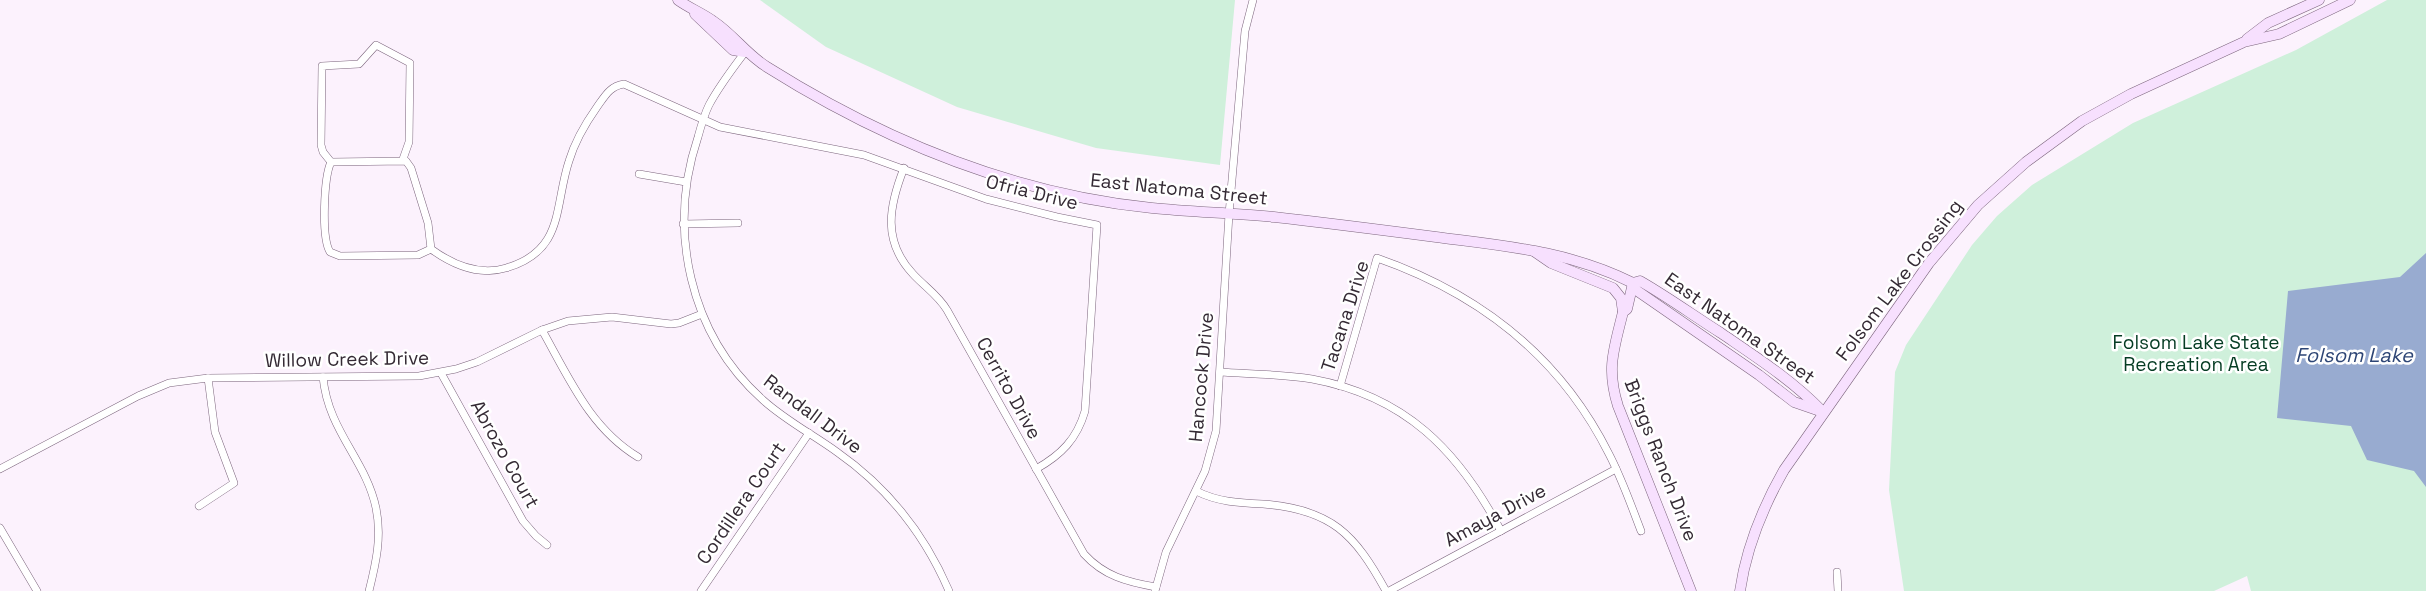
<svg xmlns="http://www.w3.org/2000/svg" width="2426" height="591" font-family="'Space Grotesk',sans-serif">
<style>
.green{fill:#cff0db}
.water{fill:#98abd0}
.lines{fill:none;stroke-linecap:round;stroke-linejoin:round}
.street-casing{stroke:#7c657d;stroke-width:8}
.secondary-casing{stroke:#7c657d;stroke-width:11}
.street{stroke:#fff;stroke-width:7}
.secondary{stroke:#f7e0fe;stroke-width:10}
.labels{text-anchor:middle;dominant-baseline:central;stroke-width:5;stroke-linejoin:round;paint-order:stroke}
.street-label{font-size:19px;fill:#342a34;stroke:#fff}
.park-label{font-size:19px;fill:#053c23;stroke:#fff}
.water-label{font-size:20px;font-style:italic;fill:#2d4575;stroke:#fff}
</style>
<rect width="100%" height="100%" fill="#fcf2fd"/>
<!-- green -->
<g class="green">
<path d="M760,0H1235L1220,165L1096,148L957,107L826,47Z"/>
<path d="M2387,0H2426V591H2251L2247,576L2214,591H1904L1889,490L1895,372L1906,345L1972,245L1997,216L2032,185L2133,123L2296,50Z"/>
</g>
<!-- water -->
<path class="water" d="M2426,253V487L2414,471L2367,460L2351,426L2277,418L2288,291L2400,277Z"/>
<g class="lines">
<defs>
<g id="street">
<path d="M745,52C733,68 719,86 709,105C704,115 701,126 698,137C667,229 689,334 763,400C785,420 812,434 837,452C887,487 925,535 949,591"/>
<path d="M403,159L409,142L410,63L376,45L359,64L322,66L321,145L323,152L331,162L406,161L411,168L428,223L431,249C453,265 479,276 506,268C565,251 554,206 569,161C575,141 585,124 597,107C605,96 610,86 624,84L720,127L864,155L986,199L1057,217L1097,225L1085,411C1077,439 1061,455 1036,469"/>
<path d="M331,162C324,177 321,237 330,252L340,256L418,255L431,249"/>
<path d="M904,168C889,206 882,241 913,274C925,287 938,295 947,310L1084,554C1104,576 1127,582 1156,587"/>
<path d="M639,174L686,182"/>
<path d="M683,224L738,223"/>
<path d="M542,330C569,378 590,428 638,457"/>
<path d="M1220,372C1250,374 1282,374 1312,379C1405,396 1458,450 1501,531"/>
<path d="M441,373L523,521L536,536L547,545"/>
<path d="M323,377C328,431 366,460 376,508C382,537 376,563 369,591"/>
<path d="M1340,386L1377,258C1480,294 1560,356 1609,454C1622,479 1631,505 1641,531"/>
<path d="M0,469L138,396L169,383L208,378L419,376L456,369L477,362L542,330L568,321L612,317L671,324L679,323L702,314"/>
<path d="M1196,491C1218,502 1239,503 1263,504C1331,509 1355,534 1386,591"/>
<path d="M199,506L234,483L215,432L208,378"/>
<path d="M0,528L37,591"/>
<path d="M1837,572L1838,591"/>
<path d="M701,591L809,433"/>
<path d="M1155,591L1166,552L1205,471L1216,431L1229,214L1245,31L1253,0"/>
<path d="M1389,591L1616,469"/>
</g>
<g id="secondary">
<path d="M678,0C689,8 702,13 713,21C734,35 746,54 767,67C883,140 1014,194 1152,208C1192,212 1233,213 1274,217C1328,223 1382,230 1436,237C1506,246 1569,251 1633,283L1636,290L1759,375L1794,402L1823,412"/>
<path d="M695,14L733,50L745,52"/>
<path d="M2247,39L2268,23L2319,0"/>
<path d="M1535,252L1551,263L1613,288L1621,298L1623,312"/>
<path d="M1633,283L1627,309L1623,312C1614,349 1606,368 1618,406L1691,591"/>
<path d="M1633,283L1640,281C1668,297 1694,316 1721,333C1756,357 1792,380 1822,411"/>
<path d="M1740,591C1746,549 1763,507 1784,470L1929,263L1978,205L2026,162L2082,121L2131,94L2244,42L2279,34L2350,0"/>
</g>
</defs>
<!-- street casing -->
<use href="#street" class="street-casing"/>
<!-- secondary casing -->
<use href="#secondary" class="secondary-casing"/>
<!-- street -->
<use href="#street" class="street"/>
<!-- secondary -->
<use href="#secondary" class="secondary"/>
</g>
<g class="labels">
<!-- street labels -->
<g class="street-label">
<text transform="translate(1179 189) rotate(6)">East Natoma Street</text>
<text transform="translate(1032 192) rotate(14)">Ofria Drive</text>
<text transform="translate(1899 280) rotate(-53)">Folsom Lake Crossing</text>
<text transform="translate(1345 316) rotate(-72)">Tacana Drive</text>
<text transform="translate(1740 328) rotate(35)">East Natoma Street</text>
<text transform="translate(347 359) rotate(-1)">Willow Creek Drive</text>
<text transform="translate(1201 377) rotate(-85)">Hancock Drive</text>
<text transform="translate(1009 388) rotate(61)">Cerrito Drive</text>
<text transform="translate(813 414) rotate(37)">Randall Drive</text>
<text transform="translate(505 454) rotate(61)">Abrozo Court</text>
<text transform="translate(1661 460) rotate(69)">Briggs Ranch Drive</text>
<text transform="translate(741 503) rotate(-56)">Cordillera Court</text>
<text transform="translate(1495 515) rotate(-28)">Amaya Drive</text>
</g>
<!-- park labels -->
<g class="park-label">
<text x="2196" y="342">Folsom Lake State<tspan x="2196" dy="22">Recreation Area</tspan></text>
</g>
<!-- water labels -->
<g class="water-label">
<text x="2354" y="355">Folsom Lake</text>
</g>
</g>
</svg>
